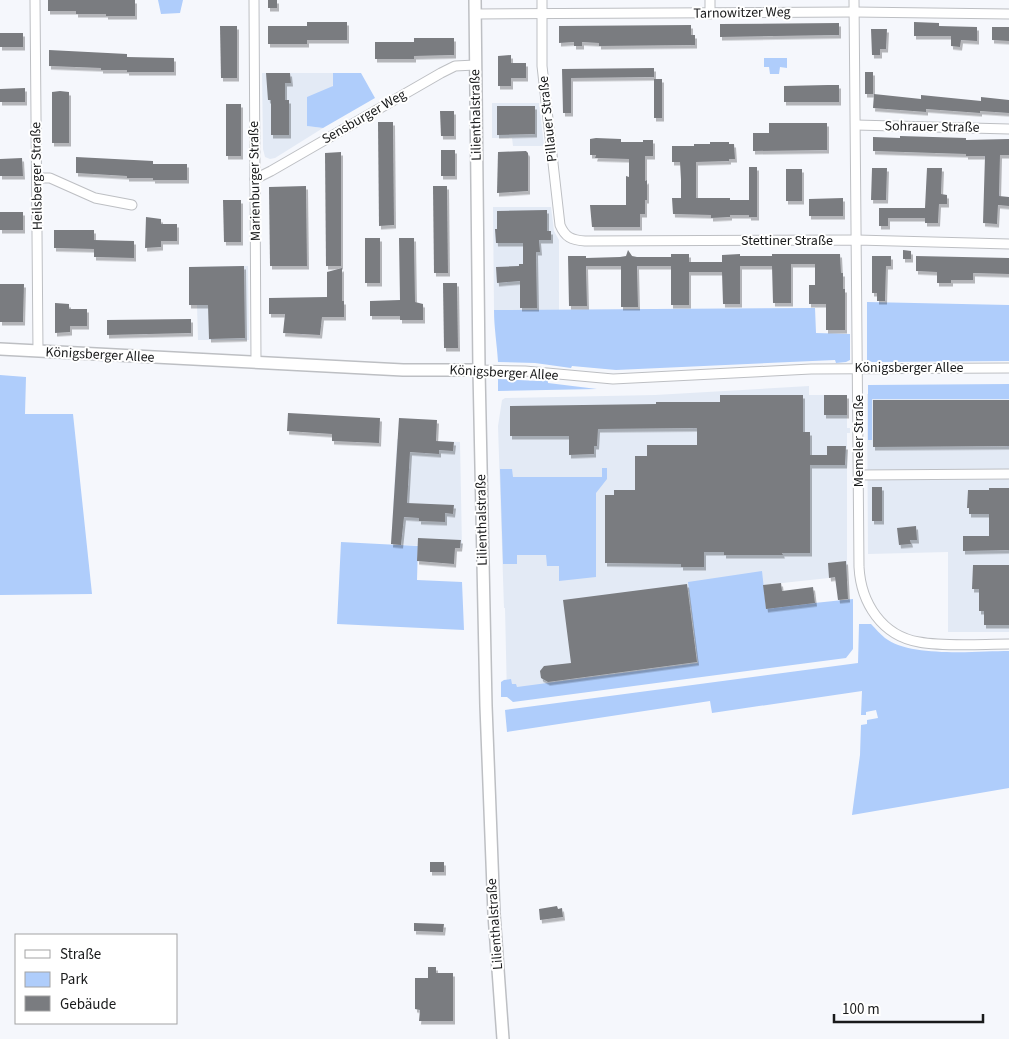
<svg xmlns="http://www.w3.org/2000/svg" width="1009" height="1039" font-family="'Source Sans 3',sans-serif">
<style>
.built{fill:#e3eaf5}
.green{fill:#afcdfb}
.building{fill:#7a7c80;filter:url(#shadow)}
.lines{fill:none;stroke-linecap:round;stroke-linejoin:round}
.minor-casing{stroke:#bdbfc3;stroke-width:11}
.tertiary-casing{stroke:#bdbfc3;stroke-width:14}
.minor{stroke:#fff;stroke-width:9}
.tertiary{stroke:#fff;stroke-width:11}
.labels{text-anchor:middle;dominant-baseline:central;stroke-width:4;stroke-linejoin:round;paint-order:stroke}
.street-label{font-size:14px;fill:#191a1b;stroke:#fff}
</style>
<defs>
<filter id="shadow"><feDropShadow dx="2" dy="3.5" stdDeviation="0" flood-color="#0004"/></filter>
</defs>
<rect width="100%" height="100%" fill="#f5f7fc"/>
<!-- built -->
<g class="built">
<path d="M262,73H333V85L307,126L323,128L275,158L270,159L265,157L263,149Z"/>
<path d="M492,103H539L544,146H513L512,138H492Z"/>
<path d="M493,207H551L554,231L559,240V310H494Z"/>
<path d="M248,266L249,340H198L197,305H189V267Z"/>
<path d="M809,386V395H847V428H850V433H847V576L764,585L766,608L848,637L507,697L505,608H504L498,426L502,400L505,398L655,395Z"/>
<path d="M867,394L1009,395V632H948V552L868,554Z"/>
<path d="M397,439L460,442L462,548L391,544Z"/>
</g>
<!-- green -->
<g class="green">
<path d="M158,0H183L180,13L161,14Z"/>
<path d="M764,58H787V68L780,67L779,74H770L769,67H764Z"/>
<path d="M333,73H361L375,98L323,128L307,126V97L333,86Z"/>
<path d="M867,302L1009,305V361L872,362L867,360Z"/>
<path d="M815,308L816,333L850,334V360L846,362L836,363L835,360L616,370L572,366L571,368L535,363L498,362C497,344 494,328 494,310Z"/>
<path d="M0,375L26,377L25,414H73L92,594L0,595Z"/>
<path d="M539,378L548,379V383L597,389L498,391V379L538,381Z"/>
<path d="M1009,384V399H872V440H868V385Z"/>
<path d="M602,468H607V479L596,493V577L559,581V566H547L546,555H517V564H503L500,469H512L513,477H602Z"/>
<path d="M341,542L418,546L417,580L462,582L464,630L337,624Z"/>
<path d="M762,571L766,608L853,599V649L846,658L513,702L507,697H501V682L504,680L511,679L512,684H516L517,687L698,663L688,582Z"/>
<path d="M859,624H871C876,629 880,634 885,638C911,658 977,651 1009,651V788L852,815L860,755L861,725L867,724V720L878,718L876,710L866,712V715H861L862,691L712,713L710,701L507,732L505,710L858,663Z"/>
</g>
<!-- building -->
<g class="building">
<path d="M48,0H135V16H106V14H76V11H48Z"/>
<rect x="268" y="0" width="9" height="8"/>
<path d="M307,22H347V40H307V44H268V26H307Z"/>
<path d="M914,22L939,23V26L977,27V41L961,40L960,47L951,46V36H914Z"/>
<path d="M839,23V35L720,37V24Z"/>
<path d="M691,25V35H695V45L599,46V43L582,42V46H574V42L559,43V26Z"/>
<path d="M220,26H237V78H221Z"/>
<path d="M992,27H1009V41L992,40Z"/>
<path d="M871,29H887L886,49H880V55H872Z"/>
<rect x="0" y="33" width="23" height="14"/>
<path d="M414,38H454V55L414,56V59H375V42H414Z"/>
<path d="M49,50L127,54V57L174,58V72H127V70H101V68L49,66Z"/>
<path d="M511,55V63H526V78H511V86H498V56Z"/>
<path d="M654,68V77L571,78V113H563L562,69Z"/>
<rect x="865" y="72" width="8" height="22"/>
<path d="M266,73H290L291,83H285V100H289V135H271V100H268Z"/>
<rect x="654" y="79" width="8" height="39"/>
<path d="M828,85H839V102H784V86Z"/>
<path d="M25,88V102H0V89Z"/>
<path d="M60,91L69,92V143H52V92Z"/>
<path d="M874,94L921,99V95L981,101V97L1009,100V113L980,111V113L926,109V112L873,108Z"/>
<rect x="226" y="104" width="15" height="52"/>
<path d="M497,106H535V134L497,135Z"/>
<path d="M440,111H454V136H441Z"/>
<path d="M378,122H393L394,225L379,226Z"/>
<path d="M769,123H827V150L753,151V133H769Z"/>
<path d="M900,136L966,138V140L1009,139V155H1000L999,196L1009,197V206L998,205L997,224L983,223L985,156H966V154L873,151V137L900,138Z"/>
<path d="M596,138L621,139V142H643V140H653V156H645V181L647,180V200H645V214H640V227H592L590,205H626V176L629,177V159L595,158L596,155H590V139Z"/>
<path d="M710,142H729V144H734L735,159H729V161L696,162V198H730V200H749V167H757V217H749V215H730V217L711,218V215L673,214L672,198H681V180L680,162H672V146H694V144H710Z"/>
<rect x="441" y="150" width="14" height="26"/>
<path d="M526,151L528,153V191L497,193L498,152Z"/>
<path d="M341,152V266H326L325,153Z"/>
<path d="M76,157L153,161V164H187V180H153V178H127V176L76,173Z"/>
<path d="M22,158L23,176H0V159Z"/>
<path d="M872,168H887L886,200H871Z"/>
<path d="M927,168H942L941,194L947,195V204H939L938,223H925V218H888V226H879V208H925Z"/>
<rect x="786" y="169" width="16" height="32"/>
<path d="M306,186L307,266H270L269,187Z"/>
<path d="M433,186H447L448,273H434Z"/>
<path d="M843,198V216H809V199Z"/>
<path d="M223,200H241V242H224Z"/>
<path d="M547,210V231H551V240H539L540,252H536L537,308H520V281L497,283L496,267L519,266V264H523V243H496L495,229H497V211Z"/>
<rect x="0" y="212" width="23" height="18"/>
<path d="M146,217L161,219V224H177V241H161V247L145,248Z"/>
<path d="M54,230H94V240L134,241V258L94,257V249L54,248Z"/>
<rect x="365" y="238" width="15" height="45"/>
<path d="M399,238H414L415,302L423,304V320H400V316H370V301L400,300Z"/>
<path d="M628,250L632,256L637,257H671V254H689V262H722V255L740,254V256H772V254H840L841,273H843V289H845V330H826V304H809V285H815V264H791V303H773L772,266H740V304H723L722,272H689V305H671V266H637L638,307H621V266H586L587,306H569L568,256H586V258L620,257L626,256Z"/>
<path d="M903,250L911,251V259H903Z"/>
<path d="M872,256H891V266H886L885,301H877V293H872Z"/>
<path d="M916,256L1009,258V274L973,273V280H951V283H937V272L916,271Z"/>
<path d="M244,266L245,338L209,339L208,305H189V267Z"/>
<path d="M342,268V301H344V317H322L320,335L283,333L285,314H269V298L327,297V272Z"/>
<path d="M443,283H457L458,348H444Z"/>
<path d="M0,284H24L23,322H0Z"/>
<path d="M55,303L69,304V309H87V326H70V332L55,333Z"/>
<path d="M191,319V333L107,335V320Z"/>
<path d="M720,395H803V432H810V455H827V446H846L845,465H810V553H782L783,555H724V552H704V567H681V564L605,563V495H614V490H635V456H647V445H697V428L598,429L597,446H594V454L569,455V436H510V406L656,404V402H720Z"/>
<rect x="824" y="395" width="23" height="20"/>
<path d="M873,400H1009V446L873,447Z"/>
<path d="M288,413L380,418L379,443L332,441V434L287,431Z"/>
<path d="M399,418L437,420L436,441L454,442L453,451L439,450V454L410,452L407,503L454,505L453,514L445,513V522L419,521V518L404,517L401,545L391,544Z"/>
<rect x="872" y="487" width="10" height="34"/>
<path d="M989,488H1009V550L963,551V536H989V514H969V508H967L968,490H989Z"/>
<path d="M916,526L917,540H910L911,544L899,545L897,528Z"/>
<path d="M418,538L461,540L460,548H455L454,564L417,561Z"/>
<path d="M846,561L848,599L838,600L835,577L829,578L828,563Z"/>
<path d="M973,565H1009V625H984V611H979V589H972Z"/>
<path d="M781,583L782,591L813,587L815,603L766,609L763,585Z"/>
<path d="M687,584L697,662L548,682L541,678L540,671L544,666L571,663L563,600Z"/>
<rect x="430" y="862" width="14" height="10"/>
<path d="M557,906L558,909L562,908L563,917L540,920L539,909Z"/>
<path d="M414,923L444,924L443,932L414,931Z"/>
<path d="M428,967H436V973H453V1021H419L420,1010L415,1009V978H428Z"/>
</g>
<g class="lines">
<defs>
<g id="minor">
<path d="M35,0L38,351"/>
<path d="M254,0L256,362"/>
<path d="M542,0V66L560,225C565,237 571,240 585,241L857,240L1009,244"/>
<path d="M710,0V14"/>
<path d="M854,0L859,567C861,603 882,636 919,642C945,647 982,644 1009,644"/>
<path d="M475,14L854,12L1009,14"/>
<path d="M856,125L1009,129"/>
<path d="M37,178H50L95,198L132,205"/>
<path d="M255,179L271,171L441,73L455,66L475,65"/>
<path d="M479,370L525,371L613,379L811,369L1009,368"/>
<path d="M859,475L1009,474"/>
</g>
<g id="tertiary">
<path d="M475,0L479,370L486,706L494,914L503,1039"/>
<path d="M0,349L403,370H479"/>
</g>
</defs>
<!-- minor casing -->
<use href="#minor" class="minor-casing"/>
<!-- tertiary casing -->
<use href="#tertiary" class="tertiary-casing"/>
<!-- minor -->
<use href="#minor" class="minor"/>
<!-- tertiary -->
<use href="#tertiary" class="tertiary"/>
</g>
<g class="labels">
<!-- street labels -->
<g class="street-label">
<text transform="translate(742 13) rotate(-1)">Tarnowitzer Weg</text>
<text transform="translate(476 115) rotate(-91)">Lilienthalstraße</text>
<text transform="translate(364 117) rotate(-30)">Sensburger Weg</text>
<text transform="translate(548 119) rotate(-96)">Pillauer Straße</text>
<text transform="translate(932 127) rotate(1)">Sohrauer Straße</text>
<text transform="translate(37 176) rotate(-91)">Heilsberger Straße</text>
<text transform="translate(255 181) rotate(-91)">Marienburger Straße</text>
<text x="787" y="241">Stettiner Straße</text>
<text transform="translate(100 355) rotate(3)">Königsberger Allee</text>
<text x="909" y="368">Königsberger Allee</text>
<text transform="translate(504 373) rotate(3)">Königsberger Allee</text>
<text transform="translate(859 441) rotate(-90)">Memeler Straße</text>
<text transform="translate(482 520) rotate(-91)">Lilienthalstraße</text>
<text transform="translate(495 924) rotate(-94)">Lilienthalstraße</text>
</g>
</g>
<!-- legend -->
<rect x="15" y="934" width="162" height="90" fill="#ffffff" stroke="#a3a3a4"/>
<rect x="25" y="950" width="25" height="8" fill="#ffffff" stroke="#a3a3a4"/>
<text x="60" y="959" font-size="15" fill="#191a1b">Straße</text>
<rect x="25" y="972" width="25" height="15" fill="#afcdfb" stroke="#a3a3a4"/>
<text x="60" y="984" font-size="15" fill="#191a1b">Park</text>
<rect x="25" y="996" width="25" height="15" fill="#7a7c80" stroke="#a3a3a4"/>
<text x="60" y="1009" font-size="15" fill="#191a1b">Gebäude</text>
<!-- scale -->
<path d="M834 1014v8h149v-8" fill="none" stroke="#191a1b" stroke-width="2.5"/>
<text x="842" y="1014" font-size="15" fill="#191a1b" stroke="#ffffff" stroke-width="4" paint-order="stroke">100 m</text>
</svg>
